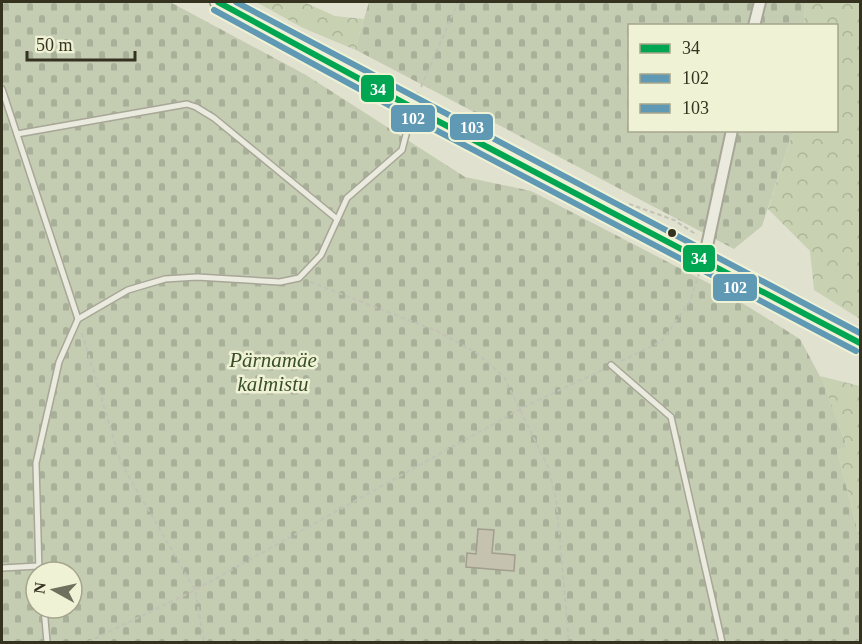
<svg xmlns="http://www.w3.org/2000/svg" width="862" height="644" font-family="'Times New Roman',serif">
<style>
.forest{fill:url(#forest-crowns)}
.cemetery{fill:url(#cemetery-stones);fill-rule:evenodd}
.building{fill:#c5c2b0;stroke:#a19e8f;stroke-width:1.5}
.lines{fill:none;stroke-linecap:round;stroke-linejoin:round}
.service-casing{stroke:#a7a697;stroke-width:8}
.minor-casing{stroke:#a7a697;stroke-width:14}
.secondary-casing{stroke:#969688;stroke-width:18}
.path{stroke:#c2c2b6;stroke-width:2;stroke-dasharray:4.5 3;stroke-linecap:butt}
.service{stroke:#eaeadf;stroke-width:5}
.minor{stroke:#eaeadf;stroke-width:10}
.secondary{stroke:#eaeadf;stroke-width:15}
.bus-1-casing{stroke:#f0f2d6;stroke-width:10}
.bus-2-casing{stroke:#f0f2d6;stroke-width:10}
.bus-3-casing{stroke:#f0f2d6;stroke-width:10}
.bus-1{stroke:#00a651;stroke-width:6}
.bus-2{stroke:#5f99b4;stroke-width:6}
.bus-3{stroke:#5f99b4;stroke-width:6}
.bus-dot{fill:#353220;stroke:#f0f2d6;stroke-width:2}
.labels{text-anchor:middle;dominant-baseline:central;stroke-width:5;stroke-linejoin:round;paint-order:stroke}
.park-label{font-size:21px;font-style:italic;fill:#394f29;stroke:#f0f2d6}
.line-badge{stroke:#f0f2d6;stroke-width:2}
.badge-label{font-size:16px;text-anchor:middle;font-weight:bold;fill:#fff}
</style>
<defs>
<pattern id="forest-crowns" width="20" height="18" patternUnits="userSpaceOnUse" patternTransform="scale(1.5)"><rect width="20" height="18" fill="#c8d2b3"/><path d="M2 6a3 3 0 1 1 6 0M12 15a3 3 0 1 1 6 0" fill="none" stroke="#acb59a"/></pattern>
<pattern id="cemetery-stones" width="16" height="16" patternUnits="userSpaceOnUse" patternTransform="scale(1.5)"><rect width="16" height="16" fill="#c4cdb2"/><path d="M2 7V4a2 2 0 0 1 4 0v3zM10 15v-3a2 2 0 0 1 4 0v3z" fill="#a9b099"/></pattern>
</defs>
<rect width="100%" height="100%" fill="#e1e1cf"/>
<!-- forest -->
<g class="forest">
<path d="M256,2H304L335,16L364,19L357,43L358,51L303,28Z"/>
<path d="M805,2H860V319L814,290L810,251L768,209L793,131L836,130V26L804,25Z"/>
<path d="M820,376L860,386V541L837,450L847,446Z"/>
</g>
<!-- cemetery -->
<g class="cemetery">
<path d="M2,2H170L306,75L465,177L531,191L718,288L800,339L823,382L847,447L837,450L860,541V642H2ZM36,572H72V608H36Z"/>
<path d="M369,2H805L804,25L630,26V130L793,131L762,226L734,249L358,51L357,43Z"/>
</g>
<!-- building -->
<path class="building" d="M478,529L494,530L492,553L515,555L514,571L466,567L467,553L476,554Z"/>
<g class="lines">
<defs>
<g id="service">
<path d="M2,89L78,319"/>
<path d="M17,134L187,104L196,107L214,118L337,219"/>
<path d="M611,365L671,417L722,642"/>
<path d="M2,568L38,566"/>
<path d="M39,572L36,463L59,362L78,319L128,290L165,279L197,277L280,282L299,278L321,255L347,198L402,150L416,96"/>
<path d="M44,608L47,642"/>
</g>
<g id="minor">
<path d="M754,26L760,2"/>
<path d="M704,260L732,130"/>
</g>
<path id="secondary" d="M218,2L413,108L860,343"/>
</defs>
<!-- service casing -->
<use href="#service" class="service-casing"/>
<!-- minor casing -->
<use href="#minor" class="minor-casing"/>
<!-- secondary casing -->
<use href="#secondary" class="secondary-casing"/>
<!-- path -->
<g class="path">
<path d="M421,87L458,2"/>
<path d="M629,204L674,220L697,235"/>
<path d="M310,282L437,331L478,354L504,377L548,467L556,499L569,642"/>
<path d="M82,333L121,463L195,590L204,642"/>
<path d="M621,361L662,341L690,301L699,274"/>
<path d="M88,642L195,590L522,408L602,370"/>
<path d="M857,642L860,639"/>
</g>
<!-- service -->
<use href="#service" class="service"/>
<!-- minor -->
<use href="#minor" class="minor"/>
<!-- secondary -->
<use href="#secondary" class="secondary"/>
<defs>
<path id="bus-1" d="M218,2L413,108L860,343"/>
<path id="bus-2" d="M214,10L409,116L856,351"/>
<path id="bus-3" d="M236,2L860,333"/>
</defs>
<!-- bus-1 casing -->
<use href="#bus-1" class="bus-1-casing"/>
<!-- bus-2 casing -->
<use href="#bus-2" class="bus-2-casing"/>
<!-- bus-3 casing -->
<use href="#bus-3" class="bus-3-casing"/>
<!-- bus-1 -->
<use href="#bus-1" class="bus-1"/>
<!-- bus-2 -->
<use href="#bus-2" class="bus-2"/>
<!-- bus-3 -->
<use href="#bus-3" class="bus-3"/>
</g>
<!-- markers -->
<circle class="bus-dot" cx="672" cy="233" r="5"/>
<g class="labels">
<!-- park labels -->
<g class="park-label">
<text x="273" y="360">Pärnamäe<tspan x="273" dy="24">kalmistu</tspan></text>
</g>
</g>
<g class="line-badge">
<rect x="360" y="74" width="35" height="29" rx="6" fill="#00a651"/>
<rect x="390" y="104" width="46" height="29" rx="6" fill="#5f99b4"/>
<rect x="449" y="113" width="45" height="28" rx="6" fill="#5f99b4"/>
<rect x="682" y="244" width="34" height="29" rx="6" fill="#00a651"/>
<rect x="712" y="273" width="46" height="29" rx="6" fill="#5f99b4"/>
</g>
<g class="badge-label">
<text x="378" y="95">34</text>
<text x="413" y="124">102</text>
<text x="472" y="133">103</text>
<text x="699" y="264">34</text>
<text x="735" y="293">102</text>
</g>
<!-- border -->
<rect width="862" height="644" fill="none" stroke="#353220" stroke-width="6"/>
<!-- legend -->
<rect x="628" y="24" width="210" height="108" fill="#f0f2d6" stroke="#a5a58d" stroke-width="1.5"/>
<rect x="640" y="44" width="30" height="9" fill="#00a651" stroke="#a5a58d" stroke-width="1.5"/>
<text x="682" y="54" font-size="18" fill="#353220">34</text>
<rect x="640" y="74" width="30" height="9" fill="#5f99b4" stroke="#a5a58d" stroke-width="1.5"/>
<text x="682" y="84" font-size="18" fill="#353220">102</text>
<rect x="640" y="104" width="30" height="9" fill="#5f99b4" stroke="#a5a58d" stroke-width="1.5"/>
<text x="682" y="114" font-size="18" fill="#353220">103</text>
<!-- north arrow -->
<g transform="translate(54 590) rotate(278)"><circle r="28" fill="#f0f2d6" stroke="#a5a58d" stroke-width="1.5"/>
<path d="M0-4.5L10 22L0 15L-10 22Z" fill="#716f5d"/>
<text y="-9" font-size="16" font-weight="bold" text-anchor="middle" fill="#353220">N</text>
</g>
<!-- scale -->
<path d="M27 51v9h108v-9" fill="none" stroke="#353220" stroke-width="3"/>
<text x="36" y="51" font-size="18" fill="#353220" stroke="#f0f2d6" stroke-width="4.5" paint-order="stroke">50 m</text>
</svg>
